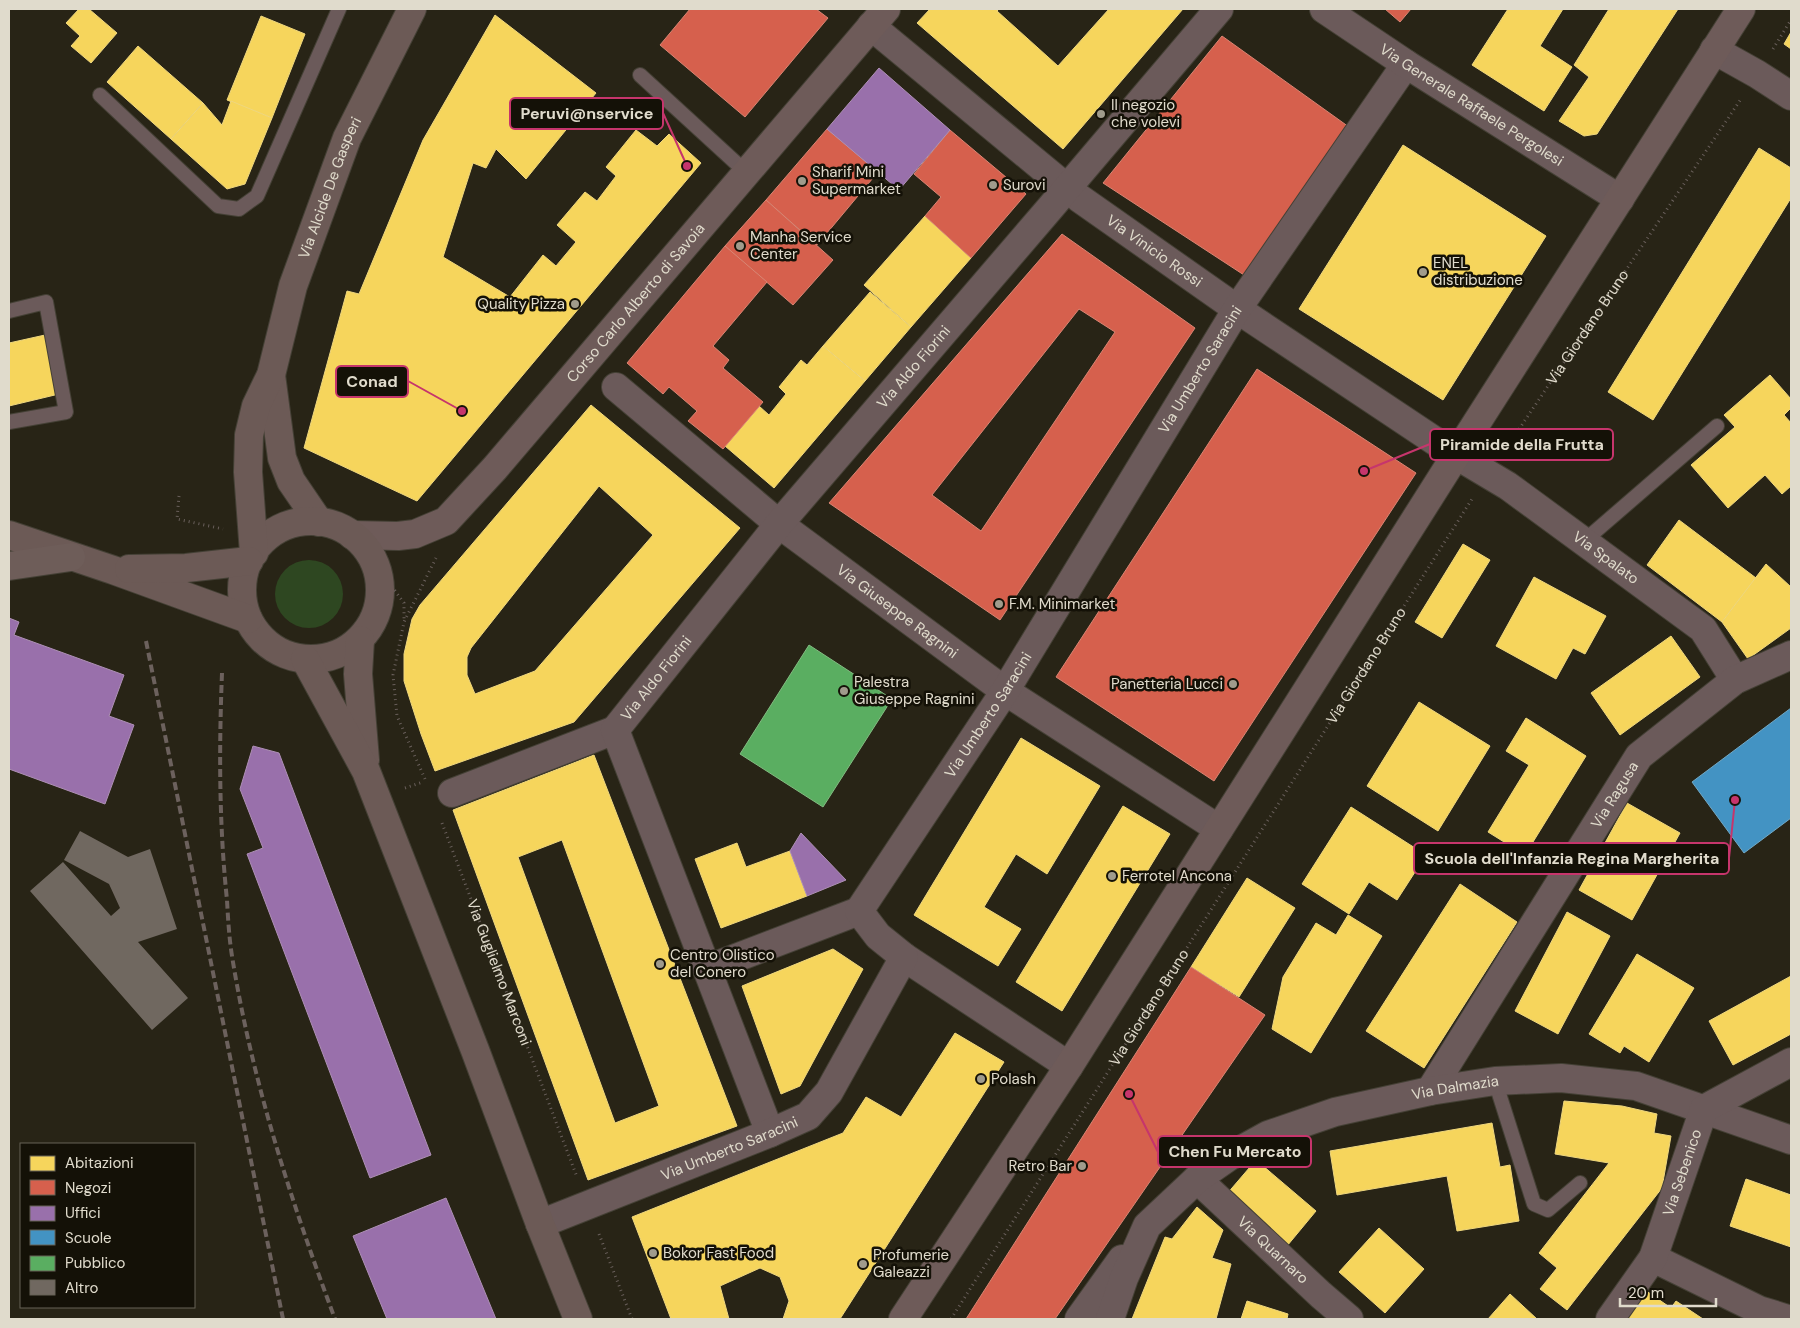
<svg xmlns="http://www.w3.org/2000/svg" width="1800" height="1328" font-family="'DM Sans',sans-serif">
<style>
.green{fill:#2e4721}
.homes{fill:#f6d55c;stroke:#efd77e;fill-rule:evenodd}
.shops{fill:#d6604d;stroke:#d98573;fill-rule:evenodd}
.offices{fill:#9970ab;stroke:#ae90b5}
.schools{fill:#4393c3;stroke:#72a9c6}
.public{fill:#5aae61;stroke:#82bc81}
.building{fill:#706860}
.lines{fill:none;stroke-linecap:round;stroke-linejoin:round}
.service-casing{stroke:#444035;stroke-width:16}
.minor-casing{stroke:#444035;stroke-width:30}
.tertiary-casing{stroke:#444035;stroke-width:30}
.secondary-casing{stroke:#444035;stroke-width:30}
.primary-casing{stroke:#444035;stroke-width:30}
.trunk-casing{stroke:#444035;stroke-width:30}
.path{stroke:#695f5b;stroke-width:3;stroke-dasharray:1 4;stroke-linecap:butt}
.service{stroke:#6b5a5a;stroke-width:14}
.minor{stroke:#6b5a5a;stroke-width:28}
.tertiary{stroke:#6b5a5a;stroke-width:28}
.secondary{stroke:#6e5b59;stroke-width:28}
.primary{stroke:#6c5a56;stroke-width:28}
.trunk{stroke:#6e5d59;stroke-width:28}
.rail{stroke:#6c615d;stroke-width:4;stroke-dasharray:8 4;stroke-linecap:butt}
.poi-dot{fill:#a09b8c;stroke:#141107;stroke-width:2}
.labels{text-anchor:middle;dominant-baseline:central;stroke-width:5;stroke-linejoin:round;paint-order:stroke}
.poi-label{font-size:15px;fill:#e0dbcc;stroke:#141107;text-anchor:start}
.street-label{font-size:15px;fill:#e0dbcc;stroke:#141107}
.leader{fill:none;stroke:#c6356c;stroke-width:2}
.callout-dot{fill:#c6356c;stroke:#141107;stroke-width:2}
.callout{fill:#141107;stroke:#c6356c;stroke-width:2}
.callout-label{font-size:16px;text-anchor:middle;font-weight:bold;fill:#e0dbcc}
</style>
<rect width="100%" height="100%" fill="#282416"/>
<!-- green -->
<circle class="green" cx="309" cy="594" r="34"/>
<!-- homes -->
<g class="homes">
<path d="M79,9H89L117,33L91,63L71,46L80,36L66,23Z"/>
<path d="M930,9H999L997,11L1058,66L1109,9H1183L1063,149L917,23Z"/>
<path d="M1508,9H1563L1540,46L1572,67L1544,111L1472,65Z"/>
<path d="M1609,9H1678L1597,134L1584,136L1559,121L1589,77L1574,65Z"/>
<path d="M495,15L596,93L526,179L496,149L486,168L473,163L443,257L510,297L543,255L556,266L576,242L557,225L585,192L597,201L616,176L606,167L636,130L657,146L669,134L701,163L417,501L304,448L347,291L359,294L423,140Z"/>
<path d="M261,16L305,34L272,118L227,100Z"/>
<path d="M1791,32V49L1784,44Z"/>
<path d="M138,46L203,103L171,139L107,82Z"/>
<path d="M231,101L272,118L245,184L227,189L171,139L203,103L222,125Z"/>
<path d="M1403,145L1546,236L1443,400L1299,309Z"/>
<path d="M1759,148L1791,168V198L1653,420L1608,392Z"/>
<path d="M925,216L971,258L911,327L864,285Z"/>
<path d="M870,292L911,327L865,381L823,346Z"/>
<path d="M45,335L59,394L9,406V343Z"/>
<path d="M823,346L865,381L774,488L725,446L759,406L769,415L786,394L779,387L801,360L807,365Z"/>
<path d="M1770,375L1791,399V408L1784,415L1791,423V486L1782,494L1765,475L1728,508L1691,465L1735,427L1724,415Z"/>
<path d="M591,405L740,528L574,722L435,771L421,734L404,681V654L412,619L420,605ZM599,486L653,535L535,671L475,694L467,675V657L471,648Z"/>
<path d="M1679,520L1756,578L1722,622L1647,565Z"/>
<path d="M1463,544L1490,560L1442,638L1415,622Z"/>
<path d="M1766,564L1791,587V628L1748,659L1722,622Z"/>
<path d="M1534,577L1606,616L1585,654L1573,648L1556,679L1496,646Z"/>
<path d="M1671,636L1700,677L1620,735L1591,693Z"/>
<path d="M1419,702L1490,746L1438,831L1367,786Z"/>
<path d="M1526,718L1586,756L1525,855L1488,832L1529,765L1506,751Z"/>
<path d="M1021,738L1100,786L1047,874L1016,854L984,907L1021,929L998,966L914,915Z"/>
<path d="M594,755L737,1126L588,1180L453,810ZM562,840L659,1106L615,1123L518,857Z"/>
<path d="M1627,803L1680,833L1632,920L1579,890Z"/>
<path d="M1123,806L1170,834L1062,1011L1016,982Z"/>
<path d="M1351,807L1426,855L1397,900L1369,882L1349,914L1302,884Z"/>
<path d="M737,843L746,867L790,851L807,896L721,928L695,859Z"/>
<path d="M1247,878L1295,908L1239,997L1191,967Z"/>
<path d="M1460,884L1517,922L1424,1068L1366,1031Z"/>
<path d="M1567,912L1610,936L1558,1034L1515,1011Z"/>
<path d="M1348,915L1382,936L1311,1053L1272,1029L1283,977L1316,923L1336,935Z"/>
<path d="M833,949L863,969L800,1086L781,1094L742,986Z"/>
<path d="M1637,954L1694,988L1649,1062L1624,1046L1620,1053L1589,1034Z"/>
<path d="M1791,976V1034L1733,1065L1709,1021Z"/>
<path d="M955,1033L1004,1062L840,1319H783L789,1301L780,1277L760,1268L720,1286L729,1319H671L632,1217L843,1133L866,1097L901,1117Z"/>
<path d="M1564,1101L1622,1106L1657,1114L1654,1133L1671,1136L1662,1188L1567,1310L1540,1289L1557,1268L1539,1253L1609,1163L1555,1154Z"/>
<path d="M1492,1123L1500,1167L1510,1165L1519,1221L1457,1231L1447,1176L1337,1195L1330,1151Z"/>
<path d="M1256,1160L1316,1211L1287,1246L1226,1195Z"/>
<path d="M1746,1179L1791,1195V1247L1730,1226Z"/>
<path d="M1197,1207L1223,1230L1212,1258L1231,1264L1216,1319H1132L1165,1237L1172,1239Z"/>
<path d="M1379,1228L1424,1269L1385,1313L1339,1272Z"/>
<path d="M1645,1290L1671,1308L1676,1301L1703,1319H1626Z"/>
<path d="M1510,1294L1537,1319H1488Z"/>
<path d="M1247,1301L1288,1314L1287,1319H1241Z"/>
</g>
<!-- shops -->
<g class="shops">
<path d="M690,9H816L828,18L745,117L660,45Z"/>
<path d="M1385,9H1411L1400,22Z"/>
<path d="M1222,36L1349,127L1244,275L1103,183Z"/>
<path d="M827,129L878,172L817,245L766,200Z"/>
<path d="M950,130L1026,194L971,258L925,216L941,197L914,174Z"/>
<path d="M766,200L833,260L793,305L725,246Z"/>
<path d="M1062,234L1195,328L1000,620L829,503ZM1079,309L1115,332L981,531L932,495Z"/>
<path d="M725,246L767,282L713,346L729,360L723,368L763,402L723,449L688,421L697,411L669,387L663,394L627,363Z"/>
<path d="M1257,369L1416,473L1214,781L1056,677Z"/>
<path d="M1191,967L1265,1015L1055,1319H966Z"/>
</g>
<!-- offices -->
<g class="offices">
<path d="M879,68L950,130L899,190L827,129Z"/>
<path d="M9,618L19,622L14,635L124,675L109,716L134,725L105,804L9,769Z"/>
<path d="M253,746L279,753L431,1155L370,1178L247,854L263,848L240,789Z"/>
<path d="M801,833L846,880L807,896L790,851Z"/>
<path d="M446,1198L496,1319H387L353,1236Z"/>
</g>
<!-- schools -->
<path class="schools" d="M1791,708V818L1744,853L1692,782Z"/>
<!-- public -->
<path class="public" d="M809,645L892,699L823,807L740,754Z"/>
<!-- building -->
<path class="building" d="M80,831L128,857L150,849L177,929L138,942L188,998L152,1030L30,891L63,862L111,916L120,908L109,884L64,860Z"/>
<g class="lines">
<defs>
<g id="service">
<path d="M640,75L747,173"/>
<path d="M100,95L218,206L239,209L257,196L339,9"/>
<path d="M9,311L46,302L66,412L9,422"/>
<path d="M1583,542L1717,426"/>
<path d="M1495,1081L1534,1204L1548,1210L1580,1183"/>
</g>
<g id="minor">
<path id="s4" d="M871,26L1079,198L1237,309L1456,455L1508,486L1703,629L1735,680"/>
<path d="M1714,50L1757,74L1791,96"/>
<path id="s5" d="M616,387L779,524L1005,691L1219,829"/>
<path d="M452,793L615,730"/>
<path d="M904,957L1069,1066"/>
<path d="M707,969L859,911"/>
<path id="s6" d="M1430,1091L1639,756L1735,680L1791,655"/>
<path id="s7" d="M770,1133L615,730L779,524L1051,207L1219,9"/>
<path id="s8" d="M1197,1179L1321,1295L1349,1319"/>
<path id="s9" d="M540,1224L770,1133L808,1116L829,1092L904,957L878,936L859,911L1005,691L1237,309L1406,64"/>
<path d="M1653,1258L1759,1310L1788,1319"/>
<path d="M1079,1319L1122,1259"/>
<path id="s10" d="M1110,1319L1124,1278L1147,1226L1197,1179L1230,1156L1268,1135L1335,1112L1430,1091L1495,1081L1561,1078L1636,1086L1791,1140"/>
<path id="s11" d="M1610,1319L1653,1258L1704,1109L1791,1062"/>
</g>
<g id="tertiary">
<path id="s12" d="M1324,9L1406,64L1620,199"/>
</g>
<g id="secondary">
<path id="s13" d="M352,535L398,536L415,534L446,521L495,468L886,9"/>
<path d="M903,1319L1069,1066L1456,455L1741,9"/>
</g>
<g id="primary">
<path d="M271,375L282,458L291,481L319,522"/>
<circle cx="311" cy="590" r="69"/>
<path d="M9,535L113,570L248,619"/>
<path id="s14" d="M254,553L248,472L249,435L256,406L271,375L293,286L347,138L412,9"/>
<path d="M129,569L186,568L249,561"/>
<path d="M360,640L358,674L365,760"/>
<path d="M305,659L366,771L475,1050L540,1224L578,1319"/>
</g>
<path id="trunk" d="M9,566L71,557"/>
</defs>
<!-- service casing -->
<use href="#service" class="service-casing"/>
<!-- minor casing -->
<use href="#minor" class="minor-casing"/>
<!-- tertiary casing -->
<use href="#tertiary" class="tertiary-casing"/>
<!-- secondary casing -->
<use href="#secondary" class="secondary-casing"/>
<!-- primary casing -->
<use href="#primary" class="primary-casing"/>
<!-- trunk casing -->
<use href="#trunk" class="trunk-casing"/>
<!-- path -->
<g class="path">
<path d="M1773,49L1791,20"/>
<path id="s1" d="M1505,450L1741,99"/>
<path d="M179,496L177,519L223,529"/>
<path d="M377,566L404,603V622"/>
<path d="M425,779L397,716L393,675L404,622L436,558"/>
<path d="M405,788L423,782"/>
<path id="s2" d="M442,823L577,1177"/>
<path d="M599,1234L632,1319"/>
<path id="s3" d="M951,1319L1472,499"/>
</g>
<!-- service -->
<use href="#service" class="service"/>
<!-- minor -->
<use href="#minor" class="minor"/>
<!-- tertiary -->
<use href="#tertiary" class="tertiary"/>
<!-- secondary -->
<use href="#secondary" class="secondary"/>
<!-- primary -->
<use href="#primary" class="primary"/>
<!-- trunk -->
<use href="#trunk" class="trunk"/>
<!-- rail -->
<g class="rail">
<path d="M146,641L283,1319"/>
<path d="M222,673C219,749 219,824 227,900C228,918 229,937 232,956C252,1081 291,1201 335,1319"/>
</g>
</g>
<!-- markers -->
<g class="poi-dot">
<circle cx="1101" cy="114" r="5"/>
<circle cx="802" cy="181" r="5"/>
<circle cx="993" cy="185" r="5"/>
<circle cx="740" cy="246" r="5"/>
<circle cx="1423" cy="272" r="5"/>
<circle cx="575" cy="304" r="5"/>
<circle cx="999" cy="604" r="5"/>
<circle cx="1233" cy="684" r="5"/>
<circle cx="844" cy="691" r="5"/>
<circle cx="1112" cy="876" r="5"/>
<circle cx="660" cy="964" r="5"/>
<circle cx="981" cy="1079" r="5"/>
<circle cx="1082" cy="1166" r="5"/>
<circle cx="653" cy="1253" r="5"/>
<circle cx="863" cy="1264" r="5"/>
</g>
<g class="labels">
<!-- poi labels -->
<g class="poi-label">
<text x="1111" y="105">Il negozio<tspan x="1111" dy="17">che volevi</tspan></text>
<text x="812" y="172">Sharif Mini<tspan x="812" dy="17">Supermarket</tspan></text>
<text x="1003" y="185">Surovi</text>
<text x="750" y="237">Manha Service<tspan x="750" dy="17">Center</tspan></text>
<text x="1433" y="263">ENEL<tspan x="1433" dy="17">distribuzione</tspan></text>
<text x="565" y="304" text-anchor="end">Quality Pizza</text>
<text x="1009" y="604">F.M. Minimarket</text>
<text x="854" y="682">Palestra<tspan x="854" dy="17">Giuseppe Ragnini</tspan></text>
<text x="1223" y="684" text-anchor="end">Panetteria Lucci</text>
<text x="1122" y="876">Ferrotel Ancona</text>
<text x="670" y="955">Centro Olistico<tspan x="670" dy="17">del Conero</tspan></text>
<text x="991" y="1079">Polash</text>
<text x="1072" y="1166" text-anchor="end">Retro Bar</text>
<text x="663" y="1253">Bokor Fast Food</text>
<text x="873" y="1255">Profumerie<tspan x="873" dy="17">Galeazzi</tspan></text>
</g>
<!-- street labels -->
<g class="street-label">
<text stroke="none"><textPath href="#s12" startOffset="176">Via Generale Raffaele Pergolesi</textPath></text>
<text stroke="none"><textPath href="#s14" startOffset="379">Via Alcide De Gasperi</textPath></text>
<text stroke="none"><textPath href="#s4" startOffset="362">Via Vinicio Rossi</textPath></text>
<text stroke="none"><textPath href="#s13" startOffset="386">Corso Carlo Alberto di Savoia</textPath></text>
<text stroke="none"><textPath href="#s1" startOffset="148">Via Giordano Bruno</textPath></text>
<text stroke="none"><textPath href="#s7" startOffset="902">Via Aldo Fiorini</textPath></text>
<text stroke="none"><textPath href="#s9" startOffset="1180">Via Umberto Saracini</textPath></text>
<text stroke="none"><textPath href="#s4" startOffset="908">Via Spalato</textPath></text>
<text stroke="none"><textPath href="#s5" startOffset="360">Via Giuseppe Ragnini</textPath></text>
<text stroke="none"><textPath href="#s3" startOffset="774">Via Giordano Bruno</textPath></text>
<text stroke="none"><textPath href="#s7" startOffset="498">Via Aldo Fiorini</textPath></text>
<text stroke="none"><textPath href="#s9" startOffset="775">Via Umberto Saracini</textPath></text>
<text stroke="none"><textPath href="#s6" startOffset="349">Via Ragusa</textPath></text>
<text stroke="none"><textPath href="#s2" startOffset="160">Via Guglielmo Marconi</textPath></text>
<text stroke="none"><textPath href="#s3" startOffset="369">Via Giordano Bruno</textPath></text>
<text stroke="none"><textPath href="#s10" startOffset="446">Via Dalmazia</textPath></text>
<text stroke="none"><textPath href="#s9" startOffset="204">Via Umberto Saracini</textPath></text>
<text stroke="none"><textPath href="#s11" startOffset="165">Via Sebenico</textPath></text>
<text stroke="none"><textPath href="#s8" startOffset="104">Via Quarnaro</textPath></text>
</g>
</g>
<!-- callouts -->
<path class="leader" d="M687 166L663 113M462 411L408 381M1364 471L1430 444M1735 800L1729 858M1129 1094L1158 1152"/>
<g class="callout-dot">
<circle cx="687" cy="166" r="5"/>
<circle cx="462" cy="411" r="5"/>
<circle cx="1364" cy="471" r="5"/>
<circle cx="1735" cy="800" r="5"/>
<circle cx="1129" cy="1094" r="5"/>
</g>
<g class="callout">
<rect x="510" y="98" width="153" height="31" rx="5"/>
<rect x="336" y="366" width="72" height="31" rx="5"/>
<rect x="1430" y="429" width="183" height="31" rx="5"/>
<rect x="1414" y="843" width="315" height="31" rx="5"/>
<rect x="1158" y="1136" width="153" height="31" rx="5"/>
</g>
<g class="callout-label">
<text x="587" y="119">Peruvi@nservice</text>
<text x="372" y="387">Conad</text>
<text x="1522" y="450">Piramide della Frutta</text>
<text x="1572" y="864">Scuola dell'Infanzia Regina Margherita</text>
<text x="1235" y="1157">Chen Fu Mercato</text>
</g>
<!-- border -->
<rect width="1800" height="1328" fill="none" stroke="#e0dbcc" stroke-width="20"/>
<!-- legend -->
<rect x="20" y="1143" width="175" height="165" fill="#141107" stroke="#666256"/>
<rect x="30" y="1156" width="25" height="15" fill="#f6d55c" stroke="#666256"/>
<text x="65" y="1168" font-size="15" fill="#e0dbcc">Abitazioni</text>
<rect x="30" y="1180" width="25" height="15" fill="#d6604d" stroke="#666256"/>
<text x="65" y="1193" font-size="15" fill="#e0dbcc">Negozi</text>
<rect x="30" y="1206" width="25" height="15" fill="#9970ab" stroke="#666256"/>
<text x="65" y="1218" font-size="15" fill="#e0dbcc">Uffici</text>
<rect x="30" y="1230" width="25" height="15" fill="#4393c3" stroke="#666256"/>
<text x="65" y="1243" font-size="15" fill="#e0dbcc">Scuole</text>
<rect x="30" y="1256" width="25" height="15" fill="#5aae61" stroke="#666256"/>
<text x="65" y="1268" font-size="15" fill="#e0dbcc">Pubblico</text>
<rect x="30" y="1280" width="25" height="15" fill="#706860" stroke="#666256"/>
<text x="65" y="1293" font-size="15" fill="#e0dbcc">Altro</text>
<!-- scale -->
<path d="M1620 1298v8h96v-8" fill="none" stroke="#e0dbcc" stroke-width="2.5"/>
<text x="1628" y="1298" font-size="15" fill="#e0dbcc" stroke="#141107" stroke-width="4" paint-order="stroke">20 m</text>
</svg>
